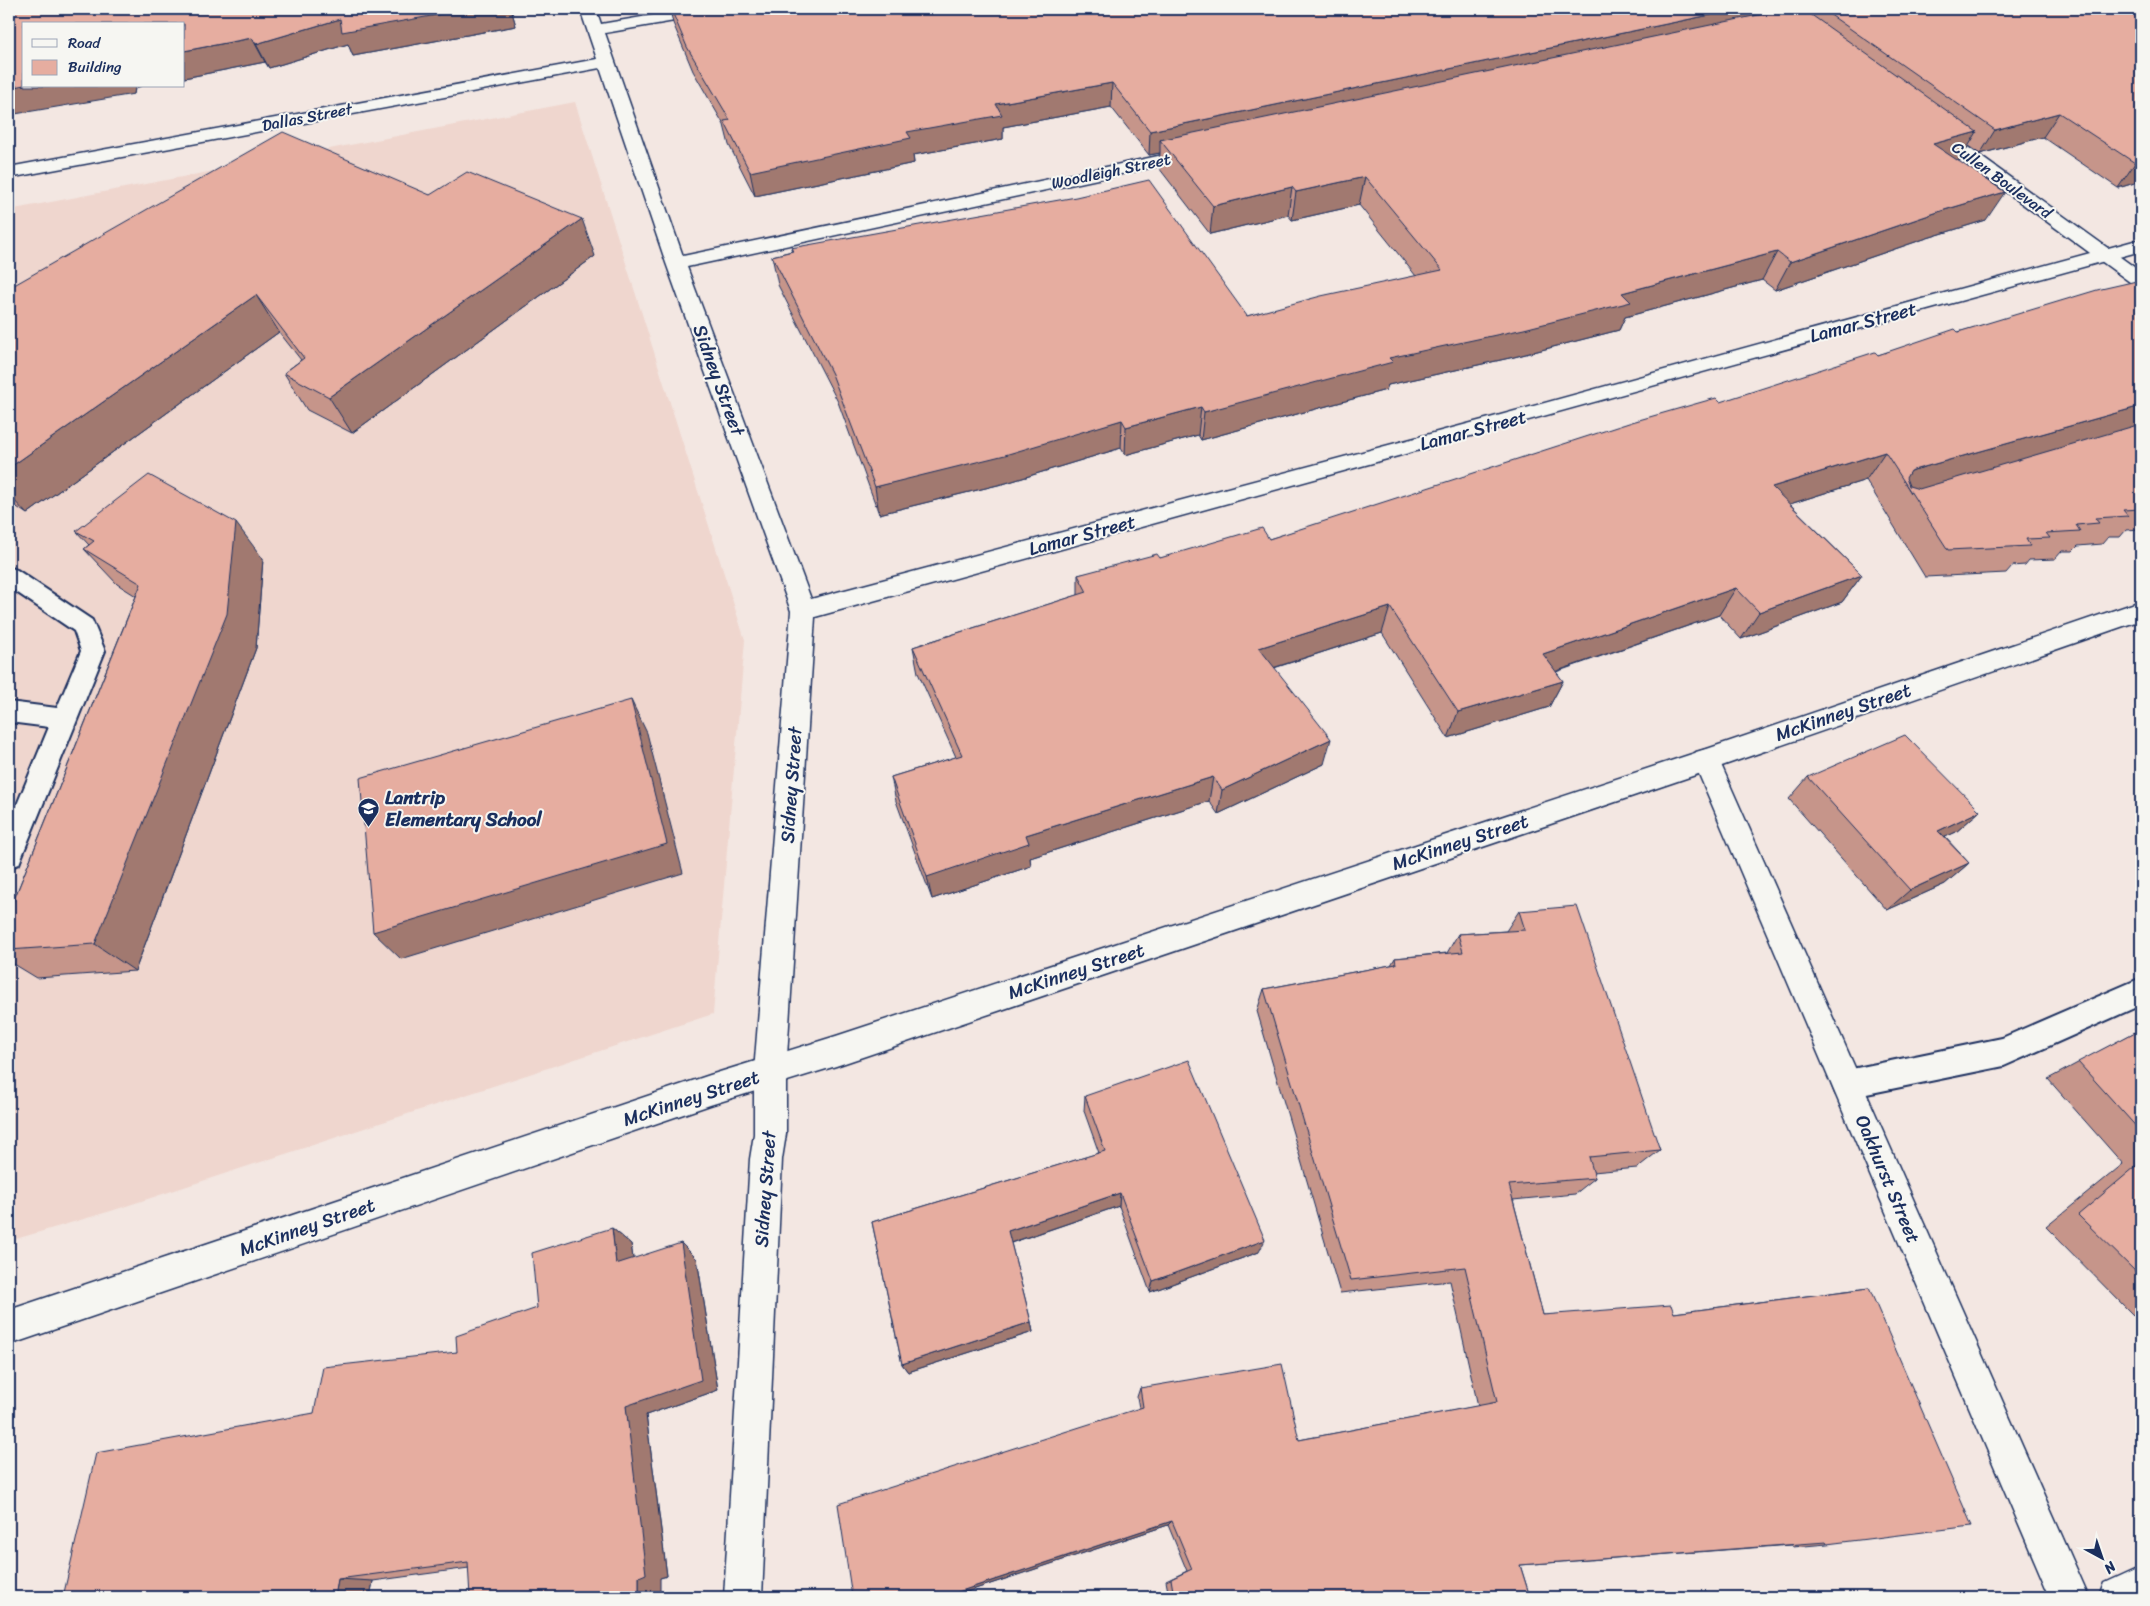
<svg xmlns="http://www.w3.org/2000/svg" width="2150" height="1606" font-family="Sriracha,sans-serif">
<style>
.built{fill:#efd6ce}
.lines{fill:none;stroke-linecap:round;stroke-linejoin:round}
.service-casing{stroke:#1b2f5e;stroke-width:4}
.minor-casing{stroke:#1b2f5e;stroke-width:3}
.tertiary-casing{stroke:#1b2f5e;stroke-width:3}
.service{fill:#f6f6f2;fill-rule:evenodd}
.minor{fill:#f6f6f2;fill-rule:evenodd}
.tertiary{fill:#f6f6f2;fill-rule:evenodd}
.wall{fill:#c6958a;stroke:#1b2f5e}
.shaded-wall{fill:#a17970;stroke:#1b2f5e}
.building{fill:#e6ada0;stroke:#1b2f5e}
.labels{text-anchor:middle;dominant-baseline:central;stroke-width:4;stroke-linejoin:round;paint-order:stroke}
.far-street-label{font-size:16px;fill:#1b2f5e;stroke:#f6f6f2}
.street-label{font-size:19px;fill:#1b2f5e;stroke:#f6f6f2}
.poi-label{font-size:19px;font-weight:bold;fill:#1b2f5e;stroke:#f6f6f2;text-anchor:start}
</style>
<rect width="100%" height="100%" fill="#f3e7e2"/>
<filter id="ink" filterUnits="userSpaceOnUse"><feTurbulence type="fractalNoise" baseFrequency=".02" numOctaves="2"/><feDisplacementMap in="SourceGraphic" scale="10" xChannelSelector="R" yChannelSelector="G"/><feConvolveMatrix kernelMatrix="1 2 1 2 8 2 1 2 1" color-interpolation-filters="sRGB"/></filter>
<g filter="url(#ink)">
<!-- built -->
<path class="built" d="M575,102L745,640L713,1014L111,1211L9,1241V210Z"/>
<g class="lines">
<defs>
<g id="service">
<path d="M9,567L17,570L92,620L105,651L22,856L19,864L9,868V824L49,727L9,722V702L57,708L81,651L74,631L9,587Z"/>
<path d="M2141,978V1005L2004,1066L1847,1098L1836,1094L1832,1084L1836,1074L1847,1070L2002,1038Z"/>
</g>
<g id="minor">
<path d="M580,9H596L601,24L689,9H723L715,14L605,33L683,256L1196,148L1202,149L1205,153L1202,157L1196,158L687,267L811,599L1486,419L2141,239V251L815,617L786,1072V1134L782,1159L762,1597H724L750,1159L754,1134V1072L791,611L666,263L600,68L9,178V167L597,59Z"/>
<path d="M1706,749L1716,752L1719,760L2089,1597H2050L1693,760L1696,752Z"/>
<path d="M2141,1566V1597H2099L2104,1583Z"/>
</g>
<g id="tertiary">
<path d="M1934,126L1940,127L2141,272V287L2134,285L1928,135L1925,131L1928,127Z"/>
<path d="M2141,601V620L1716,768L836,1066L710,1105L9,1345V1310L710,1075L836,1036L1704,750Z"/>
</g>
</defs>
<!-- service casing -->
<use href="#service" class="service-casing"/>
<!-- minor casing -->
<use href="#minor" class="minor-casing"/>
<!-- tertiary casing -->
<use href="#tertiary" class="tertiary-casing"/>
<!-- service -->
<use href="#service" class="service"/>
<!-- minor -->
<use href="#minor" class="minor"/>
<!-- tertiary -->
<use href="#tertiary" class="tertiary"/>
</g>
<!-- wall -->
<g class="wall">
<path d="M9,9H511L516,26L353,56L348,44L269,68L265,62L184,78V24L135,88L134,94Z"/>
<path d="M667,9H2141V181L2118,188L2043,137L1980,154L1968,146L1960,160H1958L1986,220L1924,239L1775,290L1762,280L1625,317L1619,330L1514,357L1388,385L1386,390L1201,440L1198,435L1125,455L1121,448L1006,483L879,514L838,402L778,285L772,256L792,251L791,248L1247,316L1416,276L1359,205L1292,220L1288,215L1210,234L1159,168L1160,153L1149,155L1111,107L1003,127V139L913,155L914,163L755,196L729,145L724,125L693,71L673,23L670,10L668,11Z"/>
<path d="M430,195L595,256L352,433L307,410L284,373L301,360L279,332L27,514L11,503L9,504V288Z"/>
<path d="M2141,280V529L2126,530L2120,537H2108L2102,544L2078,546L2073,551H2062L2055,559L2029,560L2025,565L2012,566L2006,573L1925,577L1866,480L1790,504L1862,575L1842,602L1741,639L1719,615L1556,672L1563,681L1549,707L1448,738L1382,633L1274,668L1324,764L1218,814L1209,801L1030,858L1031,866L932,899L896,801L891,777L956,757L918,673L913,647L1078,595V575L1160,558L1269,539L1878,355Z"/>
<path d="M76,531L263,559L256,648L135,971L37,978L9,961V912L136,596L117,584L84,549L89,545Z"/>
<path d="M1808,777L1980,811L1956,832L1945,837L1969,863L1945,884L1887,910L1789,799Z"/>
<path d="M1519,911L1660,1150L1637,1168L1593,1172L1595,1178L1575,1194L1513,1200L1543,1315L1674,1313L1869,1288L1827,1544L1793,1547L1792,1545L1520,1565L1530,1597H1169L1166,1581L1187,1571L1168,1525L951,1597H852L1139,1408L1137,1397L1140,1388L1299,1440L1478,1406L1450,1281L1340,1293L1257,1011L1264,989L1391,965L1395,958L1447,953L1458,934L1506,931Z"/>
<path d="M2141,1029V1314L2134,1316L2046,1227L2123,1164L2048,1079Z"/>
<path d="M1085,1096L1259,1252L1150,1292L1119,1206L1011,1243L1031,1322L1033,1332L908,1372L902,1364L872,1222L1099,1153L1084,1111Z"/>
<path d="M612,1228L631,1244L633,1259H697L718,1390L646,1415L667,1576L660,1578L469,1568L373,1581L370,1597H63L314,1413L457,1352L537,1308Z"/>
</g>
<!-- shaded-wall -->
<g class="shaded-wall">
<path d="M470,9H511L516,26L353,56L348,44L269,68L256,44L340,19Z"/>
<path d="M1739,9H1779L1773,23L1160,140V153L1149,155L1150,131Z"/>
<path d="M1797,9H1816L1814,14L1792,19Z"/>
<path d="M252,38L265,62L184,78V51Z"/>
<path d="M1112,83L1111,107L1003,127V139L913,155L914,163L755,196L750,172L996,104Z"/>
<path d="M24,85V86H142L135,88L134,94L9,115V88Z"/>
<path d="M2059,113L2043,137L1980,154L1995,130Z"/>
<path d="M1977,132L1960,160L1917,172L1933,144Z"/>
<path d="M2141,162V181L2118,188L2135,163Z"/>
<path d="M1365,177L1359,205L1292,220L1296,192Z"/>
<path d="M1292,187L1288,215L1210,234L1213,206Z"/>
<path d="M2005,192L1986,220L1924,239L1775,290L1790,262L1941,211Z"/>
<path d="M582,219L595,256L352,433L329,397Z"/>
<path d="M1777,252L1762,280L1625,317L1619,330L1514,357L1388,385L1386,390L1201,440L1204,412L1389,358L1622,293Z"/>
<path d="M256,295L279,332L27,514L9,495V468Z"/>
<path d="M2141,406V426L1911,493L1903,480L1910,471Z"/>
<path d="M1201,407L1198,435L1125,455L1126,427Z"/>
<path d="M1122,420L1121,448L1006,483L879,514L875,487Z"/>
<path d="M1885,452L1866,480L1755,515L1772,487Z"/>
<path d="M236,523L263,559L256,648L135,971L95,944Z"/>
<path d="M1862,575L1842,602L1741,639L1759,612Z"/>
<path d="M1736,588L1719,615L1531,680L1543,654Z"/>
<path d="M1390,607L1382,633L1254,674L1259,648Z"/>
<path d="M1563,681L1549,707L1448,738L1458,712Z"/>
<path d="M631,700L647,733L683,873L401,959L373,932Z"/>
<path d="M1331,739L1324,764L1218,814L1222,790Z"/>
<path d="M1213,777L1209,801L1030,858L1031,866L932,899L927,877L1026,835Z"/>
<path d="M1980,811L1956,832L1915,851L1938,831Z"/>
<path d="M1969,863L1945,884L1887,910L1910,890Z"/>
<path d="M1120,1193L1119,1206L1010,1243L1008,1231Z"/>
<path d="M612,1228L631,1244L636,1279L616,1264Z"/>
<path d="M1265,1240L1259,1252L1150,1292L1153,1281Z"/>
<path d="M681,1243L697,1259L718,1390L646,1415L667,1576L660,1578V1597H639V1577L626,1406Z"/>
<path d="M1031,1322L1033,1332L908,1372L902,1364Z"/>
<path d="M1172,1521L1168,1525L951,1597H943Z"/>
<path d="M338,1579L373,1581L370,1597H335Z"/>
</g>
<!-- building -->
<g class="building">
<path d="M9,9H470L342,32L340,19L256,44L252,38L184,51V24H24V85L9,88Z"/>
<path d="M671,9H1739L1150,131L1112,83L996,104L1002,115L907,132L911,138L750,172L724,121L730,120L687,47Z"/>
<path d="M1787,9H1803L1977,132L1933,144L2005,192L1941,211L1790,262L1777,252L1622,293L1631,302L1524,329L1389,358L1393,362L1204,412L1201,407L1126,427L1122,420L1005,455L875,487L832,374L772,256L793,251L791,248L1076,197L1149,180L1247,316L1321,296L1442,270L1365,177L1296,192L1292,187L1213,206L1160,140Z"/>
<path d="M1822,9H2141V162L2135,163L2059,113L1995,130Z"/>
<path d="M283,132L430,195L467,172L582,219L329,397L284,373L304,358L256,295L9,468V288Z"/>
<path d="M2141,280V406L1910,471L1906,478L1909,486L1919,489L2141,424V509L2123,510L2128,516L2095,518L2099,523L2076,525L2080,531L2046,533L2050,538L2026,539L2030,546L1948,550L1885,452L1772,487L1862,575L1759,612L1736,588L1543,654L1563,681L1458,712L1390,607L1259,648L1331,739L1222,790L1213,777L1026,835L1029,843L927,877L891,777L962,755L913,647L1087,592L1078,575L1157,554L1160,558L1262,528L1269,539L1632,422L1716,398L1720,402L1875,352L1878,355L1955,329L1958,332L2097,290Z"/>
<path d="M149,475L236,523L227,614L95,944L9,950V912L141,584L84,549L94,541L76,531Z"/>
<path d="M631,700L667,844L373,932L360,778Z"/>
<path d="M1905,735L1980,811L1938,831L1969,863L1910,890L1808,777Z"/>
<path d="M1577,906L1660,1150L1589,1157L1595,1178L1509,1185L1543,1315L1671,1305L1674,1313L1869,1288L1972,1526L1827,1544L1826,1542L1520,1565L1530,1597H1174L1171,1579L1192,1569L1172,1521L943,1597H852L838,1504L1143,1407L1140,1388L1282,1364L1299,1440L1497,1402L1465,1267L1351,1280L1264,989L1396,964L1395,958L1463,952L1458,934L1525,930L1519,911Z"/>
<path d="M2141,1029V1132L2078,1062Z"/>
<path d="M1189,1060L1265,1240L1153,1281L1120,1193L1008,1231L1031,1322L902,1364L872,1222L1105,1151L1085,1096Z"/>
<path d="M2141,1162V1277L2078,1215Z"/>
<path d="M612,1228L616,1264L681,1243L701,1380L626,1406L646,1574L639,1577V1597H470L468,1562L338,1579L335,1597H63L96,1453L314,1413L323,1367L457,1352L456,1336L537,1308L532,1253Z"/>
</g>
</g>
<!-- icons -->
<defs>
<symbol id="school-pin" viewBox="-11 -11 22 30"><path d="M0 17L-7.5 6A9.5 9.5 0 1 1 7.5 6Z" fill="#1b2f5e" stroke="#f6f6f2"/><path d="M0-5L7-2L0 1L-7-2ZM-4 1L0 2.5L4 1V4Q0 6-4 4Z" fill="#fff"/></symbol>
</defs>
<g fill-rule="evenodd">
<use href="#school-pin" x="356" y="796" width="25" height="34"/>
</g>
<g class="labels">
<!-- far-street labels -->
<g class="far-street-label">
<text transform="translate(307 117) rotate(-11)">Dallas Street</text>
<text transform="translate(1111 171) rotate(-12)">Woodleigh Street</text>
<text transform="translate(2002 180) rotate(36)">Cullen Boulevard</text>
</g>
<!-- street labels -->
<g class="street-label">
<text transform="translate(1863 322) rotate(-15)">Lamar Street</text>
<text transform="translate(719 380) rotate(70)">Sidney Street</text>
<text transform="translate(1473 430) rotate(-15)">Lamar Street</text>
<text transform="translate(1082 535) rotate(-15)">Lamar Street</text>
<text transform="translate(1843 712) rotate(-19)">McKinney Street</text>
<text transform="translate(791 785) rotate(-86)">Sidney Street</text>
<text transform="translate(1460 842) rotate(-18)">McKinney Street</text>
<text transform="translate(1076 971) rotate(-18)">McKinney Street</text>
<text transform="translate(691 1098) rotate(-18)">McKinney Street</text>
<text transform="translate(1888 1179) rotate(67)">Oakhurst Street</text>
<text transform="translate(765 1189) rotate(-86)">Sidney Street</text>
<text transform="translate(307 1227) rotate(-19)">McKinney Street</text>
</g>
<!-- poi labels -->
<g class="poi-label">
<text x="385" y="797">Lantrip<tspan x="385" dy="22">Elementary School</tspan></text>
</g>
</g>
<!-- margin -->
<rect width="2150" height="1606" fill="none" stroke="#f6f6f2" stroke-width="30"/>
<rect x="15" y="15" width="2120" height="1576" fill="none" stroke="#1b2f5e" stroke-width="2" filter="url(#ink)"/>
<!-- legend -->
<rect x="22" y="22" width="162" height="65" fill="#f6f6f2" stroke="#9ea6b7"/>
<rect x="32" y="39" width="25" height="8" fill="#f6f6f2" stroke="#9ea6b7"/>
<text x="68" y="48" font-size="15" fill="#1b2f5e">Road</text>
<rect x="32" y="60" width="25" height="15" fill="#e6ada0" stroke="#9ea6b7"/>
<text x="68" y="72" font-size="15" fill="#1b2f5e">Building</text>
<!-- north arrow -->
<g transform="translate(2102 1558) rotate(140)" stroke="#f6f6f2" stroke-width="4" paint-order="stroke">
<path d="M0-4L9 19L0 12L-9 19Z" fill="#1b2f5e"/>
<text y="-8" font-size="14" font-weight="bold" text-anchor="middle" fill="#1b2f5e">N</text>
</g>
</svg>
